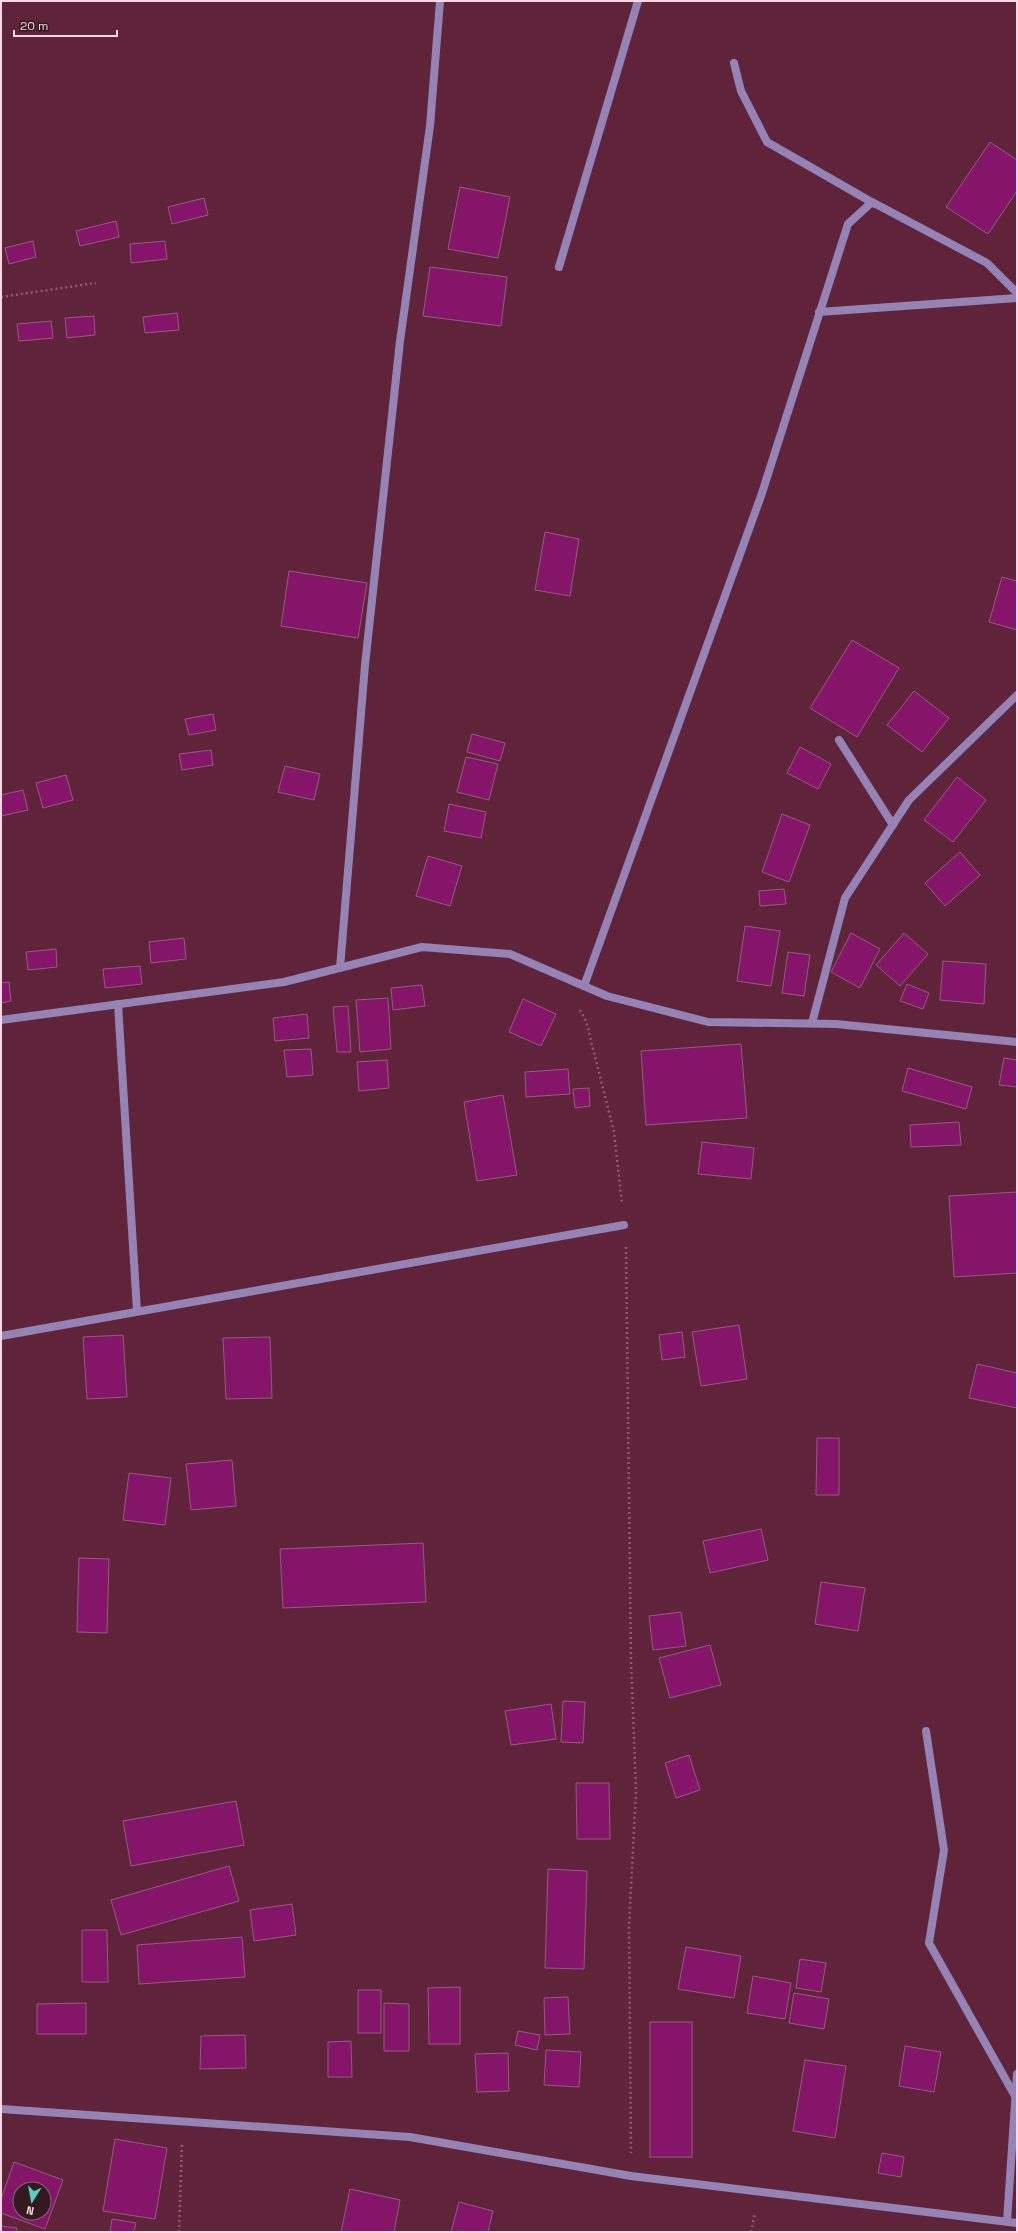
<svg xmlns="http://www.w3.org/2000/svg" width="1018" height="2233" font-family="'Space Grotesk',sans-serif">
<style>
.building{fill:#851569;stroke:#935b80;fill-rule:evenodd}
.lines{fill:none;stroke-linecap:round;stroke-linejoin:round}
.path{stroke:#8f5a6c;stroke-width:2.5;stroke-dasharray:2 3;stroke-linecap:butt}
.service{stroke:#9583b5;stroke-width:8}
.minor{stroke:#9583b5;stroke-width:8}
</style>
<rect width="100%" height="100%" fill="#5f2439"/>
<!-- building -->
<g class="building">
<path d="M990,142L1017,160V191L988,234L946,207Z"/>
<path d="M460,187L510,197L498,258L448,249Z"/>
<path d="M204,198L208,215L172,224L168,207Z"/>
<path d="M116,221L119,237L80,246L76,231Z"/>
<path d="M33,241L36,257L9,264L5,248Z"/>
<path d="M165,241L167,259L131,263L130,244Z"/>
<path d="M430,267L507,277L501,326L423,316Z"/>
<path d="M177,313L179,330L145,333L143,317Z"/>
<path d="M94,316L95,335L67,338L65,318Z"/>
<path d="M51,321L53,338L19,341L17,324Z"/>
<path d="M545,532L579,539L570,596L535,590Z"/>
<path d="M289,571L367,583L358,638L281,626Z"/>
<path d="M1002,577L1017,581V630L989,622Z"/>
<path d="M852,640L899,668L857,737L810,708Z"/>
<path d="M914,691L949,718L922,752L887,725Z"/>
<path d="M213,714L216,730L189,735L185,719Z"/>
<path d="M472,734L505,743L500,761L467,752Z"/>
<path d="M800,747L831,764L818,789L787,773Z"/>
<path d="M211,750L213,765L182,770L179,754Z"/>
<path d="M466,757L498,764L489,800L457,792Z"/>
<path d="M285,766L320,774L314,800L278,792Z"/>
<path d="M66,775L73,800L43,808L36,783Z"/>
<path d="M957,777L986,800L953,842L924,820Z"/>
<path d="M23,790L28,810L1,816V795Z"/>
<path d="M449,804L486,812L481,838L444,831Z"/>
<path d="M782,814L810,825L789,882L762,872Z"/>
<path d="M960,852L980,875L945,906L925,883Z"/>
<path d="M428,856L462,866L450,906L416,896Z"/>
<path d="M784,889L786,904L760,906L759,891Z"/>
<path d="M745,926L780,931L771,986L737,981Z"/>
<path d="M851,933L880,949L860,988L831,972Z"/>
<path d="M904,933L928,954L900,986L876,965Z"/>
<path d="M184,938L186,959L151,963L149,942Z"/>
<path d="M56,949L57,967L28,970L26,952Z"/>
<path d="M788,952L810,955L804,996L782,993Z"/>
<path d="M943,961L986,964L984,1004L940,1000Z"/>
<path d="M140,966L142,984L105,988L103,969Z"/>
<path d="M9,982L11,1001L1,1003V983Z"/>
<path d="M907,984L929,993L923,1009L900,1001Z"/>
<path d="M422,985L425,1006L393,1010L391,988Z"/>
<path d="M388,998L391,1049L360,1052L356,1000Z"/>
<path d="M523,999L556,1014L541,1046L509,1032Z"/>
<path d="M348,1006L351,1052H337L333,1007Z"/>
<path d="M307,1014L309,1038L275,1041L273,1018Z"/>
<path d="M741,1044L747,1118L646,1125L641,1051Z"/>
<path d="M311,1049L313,1075L287,1077L284,1050Z"/>
<path d="M1004,1058L1017,1060V1087L999,1085Z"/>
<path d="M387,1060L389,1088L359,1091L357,1062Z"/>
<path d="M908,1068L972,1087L966,1109L902,1091Z"/>
<path d="M568,1069L570,1094L526,1097L525,1072Z"/>
<path d="M589,1088L590,1106L575,1108L573,1089Z"/>
<path d="M503,1095L517,1175L477,1181L464,1102Z"/>
<path d="M959,1122L961,1145L911,1147L910,1125Z"/>
<path d="M702,1142L754,1148L751,1179L698,1174Z"/>
<path d="M1017,1192V1273L954,1277L949,1196Z"/>
<path d="M739,1325L747,1379L701,1386L692,1332Z"/>
<path d="M682,1332L685,1357L662,1360L659,1335Z"/>
<path d="M123,1335L127,1397L87,1399L83,1337Z"/>
<path d="M270,1337L272,1398L226,1399L223,1338Z"/>
<path d="M977,1364L1017,1373V1408L969,1398Z"/>
<path d="M817,1438H839V1495H816Z"/>
<path d="M232,1460L236,1506L191,1510L186,1464Z"/>
<path d="M129,1473L171,1478L165,1525L123,1520Z"/>
<path d="M761,1529L768,1560L710,1573L703,1541Z"/>
<path d="M423,1543L426,1602L283,1608L280,1549Z"/>
<path d="M79,1558L109,1559L107,1633L77,1632Z"/>
<path d="M821,1582L865,1588L858,1631L815,1624Z"/>
<path d="M681,1612L686,1646L653,1650L649,1616Z"/>
<path d="M710,1645L721,1685L670,1698L659,1658Z"/>
<path d="M563,1701L585,1702L583,1743L561,1742Z"/>
<path d="M551,1704L556,1739L511,1745L505,1711Z"/>
<path d="M689,1755L700,1790L676,1798L665,1763Z"/>
<path d="M576,1783H609L610,1839H577Z"/>
<path d="M236,1801L244,1845L131,1866L123,1821Z"/>
<path d="M229,1866L239,1901L121,1935L111,1900Z"/>
<path d="M548,1869L587,1871L584,1969L545,1968Z"/>
<path d="M292,1904L296,1935L254,1941L250,1910Z"/>
<path d="M82,1930H107L108,1982H82Z"/>
<path d="M242,1937L245,1977L139,1984L137,1945Z"/>
<path d="M686,1947L741,1956L734,1998L678,1989Z"/>
<path d="M800,1959L826,1963L821,1992L796,1988Z"/>
<path d="M753,1976L791,1983L785,2019L747,2013Z"/>
<path d="M460,1987V2044H429L428,1988Z"/>
<rect x="358" y="1990" width="23" height="43"/>
<path d="M794,1993L829,1999L824,2029L789,2023Z"/>
<path d="M568,1997L570,2034L545,2035L544,1998Z"/>
<path d="M86,2003V2034H37V2004Z"/>
<path d="M384,2003L409,2004V2051H384Z"/>
<rect x="650" y="2022" width="42" height="135"/>
<path d="M518,2031L540,2035L537,2050L515,2045Z"/>
<path d="M245,2035L246,2068L200,2069L201,2036Z"/>
<path d="M351,2041L352,2077H328V2042Z"/>
<path d="M905,2046L941,2052L934,2092L899,2086Z"/>
<path d="M546,2050L581,2052L579,2087L544,2085Z"/>
<path d="M508,2053L509,2091L477,2092L475,2054Z"/>
<path d="M805,2060L846,2066L835,2138L793,2131Z"/>
<path d="M115,2139L167,2148L155,2219L103,2211Z"/>
<path d="M882,2153L904,2157L901,2177L878,2173Z"/>
<path d="M14,2162L63,2180L45,2229L1,2213V2199ZM20,2189H44V2213H20Z"/>
<path d="M350,2189L400,2200L394,2232H341Z"/>
<path d="M459,2202L493,2211L488,2232H451Z"/>
<path d="M112,2219L136,2223L134,2232H110Z"/>
<path d="M1,2226L17,2228L16,2232H1Z"/>
</g>
<g class="lines">
<!-- path -->
<g class="path">
<path d="M1,297L96,283"/>
<path d="M580,1010L586,1021L614,1132L622,1204"/>
<path d="M626,1247L631,1661L636,1791L629,1926L631,2153"/>
<path d="M179,2232L182,2144"/>
<path d="M751,2232L755,2213"/>
</g>
<!-- service -->
<g class="service">
<path d="M734,63L741,91L767,142L875,204"/>
<path d="M559,267L638,1"/>
<path d="M819,312L1017,298"/>
<path d="M839,740L893,825"/>
<path d="M340,968L365,665L400,341L430,126L440,1"/>
<path d="M584,986L761,496L848,224L872,202L987,263L1017,293"/>
<path d="M812,1023L845,898L909,800L1017,695"/>
<path d="M926,1731L944,1850L929,1943L1015,2096"/>
</g>
<!-- minor -->
<g class="minor">
<path d="M118,1004L137,1311"/>
<path d="M1,1020L284,982L422,947L510,954L607,996L708,1022L836,1024L1017,1042"/>
<path d="M1,1336L624,1225"/>
<path d="M1,2109L410,2137L631,2176L1017,2223"/>
<path d="M1007,2221L1017,2074"/>
</g>
</g>
<!-- border -->
<rect width="1018" height="2233" fill="none" stroke="#fdd7e1" stroke-width="4"/>
<!-- north arrow -->
<g transform="translate(32 2201) rotate(191)"><circle r="19" fill="#341921" stroke="#84656e"/>
<path d="M0-3L7 15L0 10L-7 15Z" fill="#5bcebb"/>
<text y="-6" font-size="11" font-weight="bold" text-anchor="middle" fill="#fdd7e1">N</text>
</g>
<!-- scale -->
<path d="M14 30v6h103v-6" fill="none" stroke="#fdd7e1" stroke-width="2"/>
<text x="20" y="30" font-size="12" fill="#fdd7e1" stroke="#341921" stroke-width="3" paint-order="stroke">20 m</text>
</svg>
